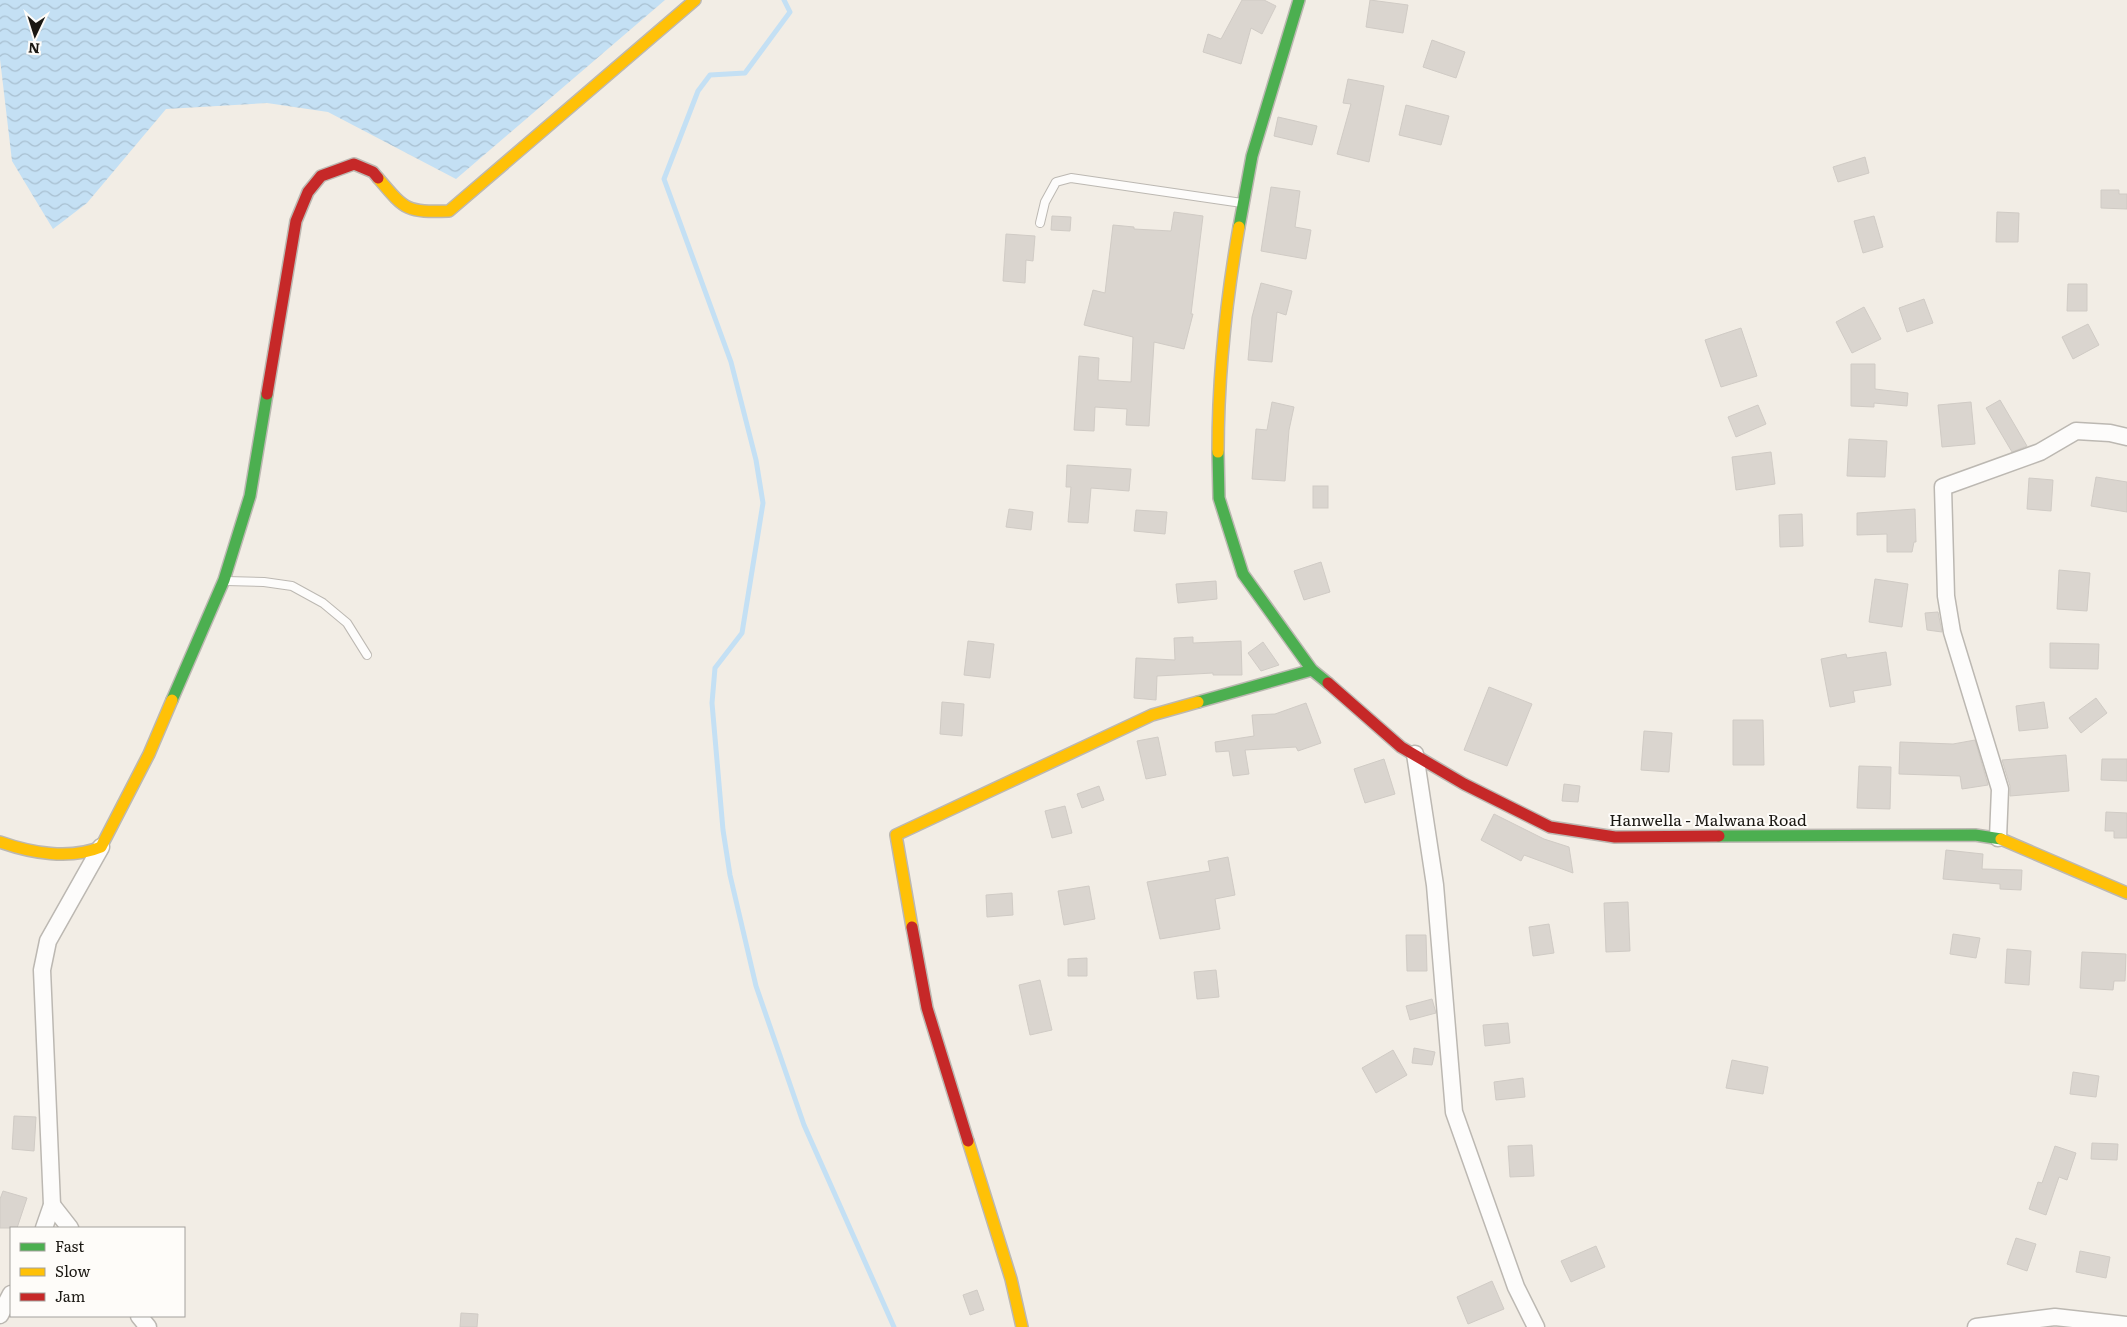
<svg xmlns="http://www.w3.org/2000/svg" width="2127" height="1327" font-family="Literata,serif">
<style>
.water{fill:url(#water-waves)}
.lines{fill:none;stroke-linecap:round;stroke-linejoin:round}
.stream{stroke:#c4e0f4;stroke-width:5}
.building{fill:#dad5cf;stroke:#d0cbc5}
.lane-casing{stroke:#bcb8b2;stroke-width:10}
.street-casing{stroke:#bcb8b2;stroke-width:19}
.fast-casing{stroke:#bcb8b2;stroke-width:14}
.slow-casing{stroke:#bcb8b2;stroke-width:14}
.jam-casing{stroke:#bcb8b2;stroke-width:14}
.lane{stroke:#fdfcfb;stroke-width:8}
.street{stroke:#fdfcfb;stroke-width:16}
.fast{stroke:#4caf50;stroke-width:11}
.slow{stroke:#ffc107;stroke-width:11}
.jam{stroke:#c62828;stroke-width:11}
.labels{text-anchor:middle;dominant-baseline:central;stroke-width:4;stroke-linejoin:round;paint-order:stroke}
.street-label{font-size:16px;fill:#1b1813;stroke:#fefcf9}
</style>
<defs>
<pattern id="water-waves" width="16" height="10" patternUnits="userSpaceOnUse" patternTransform="scale(1.25)"><rect width="16" height="10" fill="#c4e0f4"/><path d="M0 5q4-4 8 0t8 0" fill="none" stroke="#a8bfd0"/></pattern>
</defs>
<rect width="100%" height="100%" fill="#f2ede5"/>
<!-- water -->
<path class="water" d="M0,0H665L456,179L328,112L267,103L166,109L87,203L53,229L12,161L0,59Z"/>
<g class="lines">
<!-- stream -->
<path class="stream" d="M784,0L790,12L745,73L710,75L698,91L664,179L731,362L756,460L763,503L742,633L715,668L712,703L723,830L730,875L756,986L804,1125L894,1327"/>
</g>
<!-- building -->
<g class="building">
<path d="M1242,0H1264L1276,6L1262,34L1251,28L1241,64L1203,52L1208,34L1221,39Z"/>
<path d="M1370,0L1408,5L1403,33L1366,27Z"/>
<path d="M1432,40L1465,52L1456,78L1423,67Z"/>
<path d="M1348,79L1384,86L1369,162L1337,154L1351,104L1343,103Z"/>
<path d="M1406,105L1449,116L1441,145L1399,135Z"/>
<path d="M1278,117L1317,126L1312,145L1274,136Z"/>
<path d="M1865,157L1869,173L1838,182L1833,167Z"/>
<path d="M1271,187L1300,191L1295,227L1311,230L1306,259L1261,251Z"/>
<path d="M2101,190H2119V194H2127V209L2101,208Z"/>
<path d="M1174,212L1203,216L1191,314H1193L1184,349L1154,342L1149,426L1126,425L1127,409L1095,407L1094,431L1074,430L1079,356L1099,358L1098,380L1131,382L1133,337L1084,325L1093,290L1105,293L1113,225L1134,227V229L1171,231Z"/>
<path d="M1997,212L2019,213L2018,242H1996Z"/>
<path d="M1052,216L1071,217L1070,231L1051,230Z"/>
<path d="M1874,216L1883,247L1863,253L1854,221Z"/>
<path d="M1006,234L1035,236L1033,261L1026,260L1025,283L1003,281Z"/>
<path d="M1261,283L1292,291L1286,315L1277,312L1272,362L1248,360L1252,317Z"/>
<path d="M2068,284H2087V311H2067Z"/>
<path d="M1924,299L1933,323L1907,332L1899,308Z"/>
<path d="M1864,307L1881,339L1852,353L1836,322Z"/>
<path d="M2088,324L2099,345L2073,359L2062,337Z"/>
<path d="M1741,328L1757,376L1721,387L1705,340Z"/>
<path d="M1851,364H1875V389L1908,393L1907,406L1874,403V407L1851,406Z"/>
<path d="M2000,400L2027,446L2012,452L1986,408Z"/>
<path d="M1272,402L1294,407L1289,430L1285,481L1252,479L1256,429L1267,430Z"/>
<path d="M1971,402L1975,444L1942,447L1938,405Z"/>
<path d="M1758,405L1766,424L1736,437L1728,417Z"/>
<path d="M1849,439L1887,441L1885,477L1847,476Z"/>
<path d="M1771,452L1775,484L1736,490L1732,457Z"/>
<path d="M1067,465L1131,469L1129,491L1091,488L1088,523L1068,522L1071,487H1066Z"/>
<path d="M2096,477L2127,482V512L2091,506Z"/>
<path d="M2029,478L2053,480L2051,511L2027,509Z"/>
<rect x="1313" y="486" width="15" height="22"/>
<path d="M1009,509L1033,512L1031,530L1006,527Z"/>
<path d="M1915,509L1916,542H1914L1912,552H1887V534L1857,535V513Z"/>
<path d="M1136,510L1167,512L1165,534L1134,531Z"/>
<path d="M1802,514L1803,546L1780,547L1779,515Z"/>
<path d="M1321,562L1330,592L1304,600L1294,571Z"/>
<path d="M2059,570L2090,573L2087,611L2057,609Z"/>
<path d="M1875,579L1908,584L1902,627L1869,622Z"/>
<path d="M1216,581L1217,599L1178,603L1176,584Z"/>
<path d="M1938,612L1942,632L1927,630L1925,613Z"/>
<path d="M1193,637V643L1241,641L1242,675H1213V673L1157,676L1156,700L1134,698L1136,658L1175,660L1174,638Z"/>
<path d="M968,641L994,644L990,678L964,675Z"/>
<path d="M1263,642L1279,665L1261,671L1248,653Z"/>
<path d="M2050,643L2099,644L2098,669L2050,668Z"/>
<path d="M1886,652L1891,685L1853,691L1855,702L1830,707L1821,659L1846,654L1847,658Z"/>
<path d="M1489,687L1532,704L1507,766L1464,750Z"/>
<path d="M2096,698L2107,713L2081,733L2069,718Z"/>
<path d="M942,702L964,704L962,736L940,734Z"/>
<path d="M2044,702L2048,728L2019,731L2016,706Z"/>
<path d="M1306,703L1321,743L1298,751L1296,747L1245,750L1249,774L1233,776L1229,751L1216,752L1215,742L1254,736L1252,715L1275,714Z"/>
<path d="M1733,720H1763L1764,765H1733Z"/>
<path d="M1644,731L1672,733L1669,772L1641,770Z"/>
<path d="M1158,737L1166,775L1146,779L1137,741Z"/>
<path d="M1975,740L1988,785L1962,789L1960,776L1899,774L1900,742L1953,744Z"/>
<path d="M2066,755L2069,791L2010,796V786L2002,760Z"/>
<path d="M1384,759L1395,794L1365,803L1354,769Z"/>
<path d="M2102,759H2127V781L2101,780Z"/>
<path d="M1859,766L1891,767L1890,809L1857,808Z"/>
<path d="M1564,784L1580,786L1578,802L1562,801Z"/>
<path d="M1099,786L1104,800L1082,808L1077,794Z"/>
<path d="M1065,806L1072,833L1052,838L1045,811Z"/>
<path d="M2106,812L2127,813V838H2114V831H2105Z"/>
<path d="M1494,814L1544,839L1569,847L1573,873L1524,855L1521,861L1481,840Z"/>
<path d="M1946,850L1983,854L1982,869L2022,870L2021,890L2000,889V884L1943,879Z"/>
<path d="M1228,857L1235,895L1215,899L1220,929L1160,939L1147,882L1210,871L1208,861Z"/>
<path d="M1089,886L1095,919L1064,925L1058,891Z"/>
<path d="M1012,893L1013,915L987,917L986,895Z"/>
<path d="M1628,902L1630,951L1606,952L1604,903Z"/>
<path d="M1549,924L1554,953L1533,956L1529,927Z"/>
<path d="M1953,934L1980,938L1976,958L1950,954Z"/>
<path d="M1406,935H1426L1427,971H1407Z"/>
<path d="M2007,949L2031,951L2029,985L2005,983Z"/>
<path d="M2082,952L2126,954L2125,981H2114L2113,990L2080,988Z"/>
<path d="M1087,958V976H1068V959Z"/>
<path d="M1216,970L1219,997L1197,999L1194,972Z"/>
<path d="M1040,980L1052,1030L1030,1035L1019,985Z"/>
<path d="M1432,999L1436,1013L1410,1020L1406,1006Z"/>
<path d="M1508,1023L1510,1043L1485,1046L1483,1025Z"/>
<path d="M1414,1048L1435,1052L1432,1065L1412,1063Z"/>
<path d="M1393,1050L1407,1075L1376,1093L1362,1068Z"/>
<path d="M1732,1060L1768,1067L1763,1094L1726,1088Z"/>
<path d="M2073,1072L2099,1076L2096,1097L2070,1094Z"/>
<path d="M1523,1078L1525,1097L1496,1100L1494,1082Z"/>
<path d="M14,1116L36,1117L34,1151L12,1149Z"/>
<path d="M2092,1143L2118,1144L2117,1160L2091,1159Z"/>
<path d="M1532,1145L1534,1176L1510,1177L1508,1146Z"/>
<path d="M2055,1146L2076,1153L2067,1180L2059,1177L2046,1215L2029,1209L2038,1182L2042,1183Z"/>
<path d="M3,1191L27,1198L17,1228H0V1199Z"/>
<path d="M2016,1238L2036,1244L2027,1271L2007,1264Z"/>
<path d="M1596,1246L1605,1267L1571,1282L1561,1261Z"/>
<path d="M2080,1251L2110,1257L2106,1278L2076,1272Z"/>
<path d="M1492,1281L1504,1309L1468,1324L1457,1297Z"/>
<path d="M977,1290L984,1310L970,1315L963,1295Z"/>
<path d="M461,1313L478,1314L477,1327H460Z"/>
</g>
<g class="lines">
<defs>
<g id="lane">
<path d="M1040,223L1045,202L1056,182L1071,178L1242,203"/>
<path d="M226,581L264,582L292,586L323,603L347,623L367,655"/>
</g>
<g id="street">
<path d="M1415,754L1435,885L1454,1112L1516,1287L1536,1327"/>
<path d="M1998,838L2000,789L1952,632L1946,596L1943,487L2040,452L2076,431L2110,433L2127,437"/>
<path d="M52,1205L70,1228"/>
<path d="M44,1228L52,1205L42,970L48,941L101,847"/>
<path d="M0,1315L11,1294"/>
<path d="M139,1316L148,1327"/>
<path d="M1976,1327L2055,1317L2127,1325"/>
</g>
<g id="fast">
<path d="M1239,227L1252,156L1299,0"/>
<path d="M1218,452L1219,498L1243,574L1312,670L1328,683"/>
<path d="M172,700L224,580L250,496L267,394"/>
<path d="M1198,702L1312,670"/>
<path d="M1719,836L1975,835L2001,839"/>
</g>
<g id="slow">
<path d="M378,178C406,211 406,212 449,211L695,0"/>
<path d="M1218,452C1218,377 1226,301 1239,227"/>
<path d="M2001,839L2127,893"/>
<path d="M0,842C31,853 70,860 101,847L149,754L172,700"/>
<path d="M912,927L896,835L1152,715L1198,702"/>
<path d="M968,1141L1011,1279L1022,1327"/>
</g>
<g id="jam">
<path d="M267,394L296,221L308,192L321,176L354,164L373,172L378,178"/>
<path d="M1328,683L1401,747L1464,784L1550,827L1615,837L1719,836"/>
<path d="M912,927L927,1008L968,1141"/>
</g>
</defs>
<!-- lane casing -->
<use href="#lane" class="lane-casing"/>
<!-- street casing -->
<use href="#street" class="street-casing"/>
<!-- fast casing -->
<use href="#fast" class="fast-casing"/>
<!-- slow casing -->
<use href="#slow" class="slow-casing"/>
<!-- jam casing -->
<use href="#jam" class="jam-casing"/>
<!-- lane -->
<use href="#lane" class="lane"/>
<!-- street -->
<use href="#street" class="street"/>
<!-- fast -->
<use href="#fast" class="fast"/>
<!-- slow -->
<use href="#slow" class="slow"/>
<!-- jam -->
<use href="#jam" class="jam"/>
</g>
<g class="labels">
<!-- street labels -->
<g class="street-label">
<text x="1708" y="819">Hanwella - Malwana Road</text>
</g>
</g>
<!-- legend -->
<rect x="10" y="1227" width="175" height="90" fill="#fefcf9" stroke="#a3a19d"/>
<rect x="20" y="1243" width="25" height="8" fill="#4caf50" stroke="#a3a19d"/>
<text x="55" y="1252" font-size="15" fill="#1b1813">Fast</text>
<rect x="20" y="1268" width="25" height="8" fill="#ffc107" stroke="#a3a19d"/>
<text x="55" y="1277" font-size="15" fill="#1b1813">Slow</text>
<rect x="20" y="1293" width="25" height="8" fill="#c62828" stroke="#a3a19d"/>
<text x="55" y="1302" font-size="15" fill="#1b1813">Jam</text>
<!-- north arrow -->
<g transform="translate(35 35) rotate(184)" stroke="#fefcf9" stroke-width="4" paint-order="stroke">
<path d="M0-4L9 19L0 12L-9 19Z" fill="#1b1813"/>
<text y="-8" font-size="14" font-weight="bold" text-anchor="middle" fill="#1b1813">N</text>
</g>
</svg>
